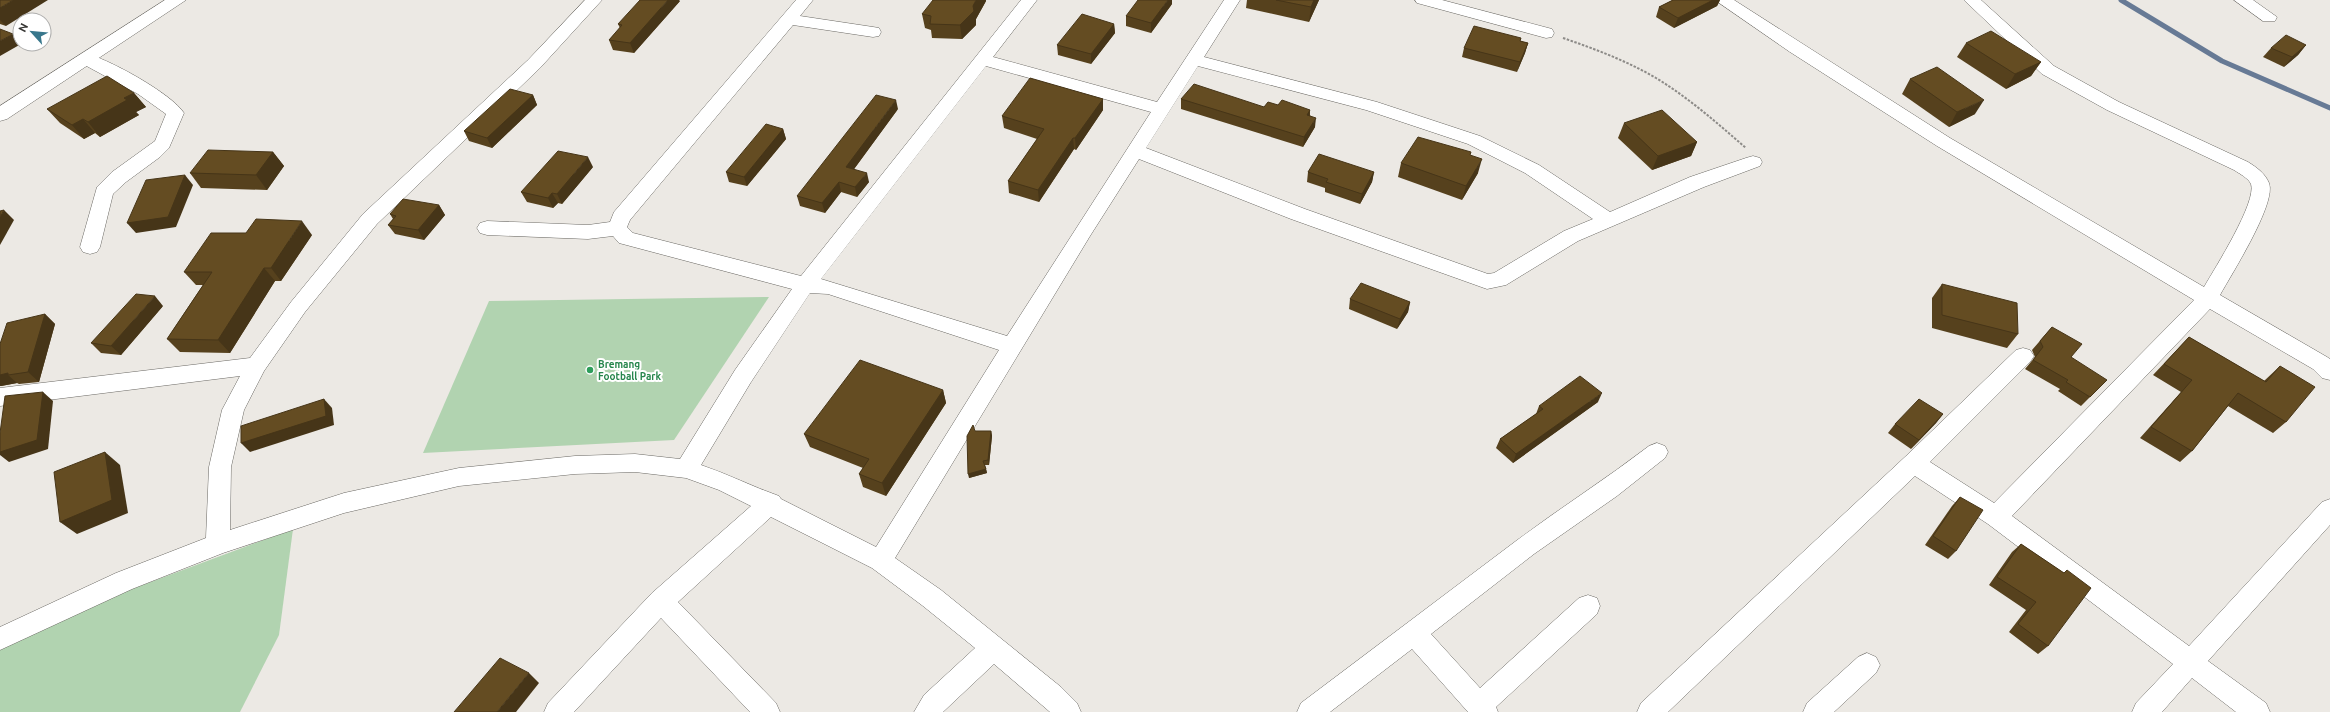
<svg xmlns="http://www.w3.org/2000/svg" width="2330" height="712" font-family="Ubuntu,sans-serif">
<style>
.green{fill:#b1d3b0}
.lines{fill:none;stroke-linecap:round;stroke-linejoin:round}
.stream{stroke:#677a95;stroke-width:5}
.minor-casing{stroke:#6b6964;stroke-width:1}
.tertiary-casing{stroke:#6b6964;stroke-width:1}
.path{stroke:#8d8b88;stroke-width:2;stroke-dasharray:2.5 1.5;stroke-linecap:butt}
.minor{fill:#fff;fill-rule:evenodd}
.tertiary{fill:#fff;fill-rule:evenodd}
.wall{fill:#56411d}
.shaded-wall{fill:#463518}
.building{fill:#644c22;stroke:#463518}
.leisure-dot{fill:#2e9e5b;stroke:#fff;stroke-width:1.5}
.labels{text-anchor:middle;dominant-baseline:central;stroke-width:4;stroke-linejoin:round;paint-order:stroke}
.leisure-label{font-size:10px;font-weight:bold;fill:#27864d;stroke:#fff;text-anchor:start}
</style>
<rect width="100%" height="100%" fill="#ece9e4"/>
<!-- green -->
<g class="green">
<path d="M769,297L674,440L423,453L489,301Z"/>
<path d="M293,529L279,635L240,712H0V647L97,602Z"/>
</g>
<g class="lines">
<!-- stream -->
<path class="stream" d="M2121,0L2222,61L2330,108"/>
<defs>
<g id="minor">
<path d="M585,0H602L540,68L377,224L305,312L264,371L244,410L231,467L230,530L344,493L459,468L575,456L635,454L680,459L735,370L792,289L619,243L613,236L588,239L487,235L480,233L477,228L480,223L487,221L588,225L610,222L614,212L796,0H813L800,16L873,27L879,28L881,32L879,36L873,37L793,25L630,220L627,227L633,233L801,276L1021,0H1037L993,57L1157,102L1224,0H1240L1204,57L1377,102L1480,136L1539,165L1610,212L1690,177L1746,158L1753,156L1760,158L1762,162L1760,166L1704,187L1578,241L1506,285L1487,289L1291,219L1139,159L1090,236L895,558L941,590L1061,687L1077,703L1081,712H1050L994,664L943,712H914L924,695L975,648L923,606L872,568L771,517L678,602L776,703L780,712H750L661,618L574,712H544L548,703L652,593L751,506L719,490L686,478L635,472L575,474L459,486L344,513L223,553L132,589L0,650V627L116,573L206,538L209,467L222,410L240,376L0,406V388L250,358L291,302L363,214L528,60ZM986,66L1151,112L1007,336L821,279ZM1198,66L1366,110L1468,144L1525,173L1593,219L1564,231L1494,273L1488,274L1305,209L1146,148ZM810,293L828,294L999,350L876,547L781,499L779,496C753,487 728,474 701,465L751,382Z"/>
<path d="M1415,0H1442L1552,29L1554,33L1552,37L1546,38L1417,3Z"/>
<path d="M1715,0H1734L1950,138L2204,287C2215,268 2257,202 2251,184C2248,178 2240,174 2234,170L2107,110L2042,74L1964,0H1981L2054,66L2119,102L2248,162C2256,167 2265,173 2269,183C2277,203 2231,275 2220,295L2327,357L2330,359V380L2322,378L2313,369L2210,309L2012,516L2189,646L2322,502L2330,499V525L2208,661L2266,703L2270,712H2236L2192,678L2162,712H2132L2136,703L2173,664L1988,524L1915,476L1668,712H1637L1641,703L1906,456L2016,350L2023,348L2030,350L2034,356L2030,362L1930,462L1994,503L2194,300L1937,146L1790,52Z"/>
<path d="M2234,0H2253L2277,17L2275,21H2263Z"/>
<path d="M87,54C109,59 172,94 184,113L169,148L160,157L126,182L113,194L100,247L97,252L90,254L83,252L80,247L97,187L112,172L155,141L166,114L138,94L81,63L78,59L81,55Z"/>
<path d="M1657,443L1665,446L1668,452L1665,458L1617,496L1534,554L1431,634L1480,688L1579,598L1588,595L1597,598L1600,606L1597,614L1496,707L1498,712H1468L1412,649L1330,712H1297L1301,703C1373,649 1444,595 1516,541C1560,508 1606,479 1649,446Z"/>
<path d="M1867,653L1876,657L1880,665L1876,673L1834,712H1803L1807,703L1858,657Z"/>
</g>
<path id="tertiary" d="M165,0H186L7,119L0,121V106Z"/>
</defs>
<!-- minor casing -->
<use href="#minor" class="minor-casing"/>
<!-- tertiary casing -->
<use href="#tertiary" class="tertiary-casing"/>
<!-- path -->
<path class="path" d="M1563,38C1595,49 1627,61 1656,78C1689,98 1717,123 1746,148"/>
<!-- minor -->
<use href="#minor" class="minor"/>
<!-- tertiary -->
<use href="#tertiary" class="tertiary"/>
</g>
<!-- wall -->
<g class="wall">
<path d="M0,0L6,26L0,24Z"/>
<path d="M1247,0H1319L1309,22L1246,8Z"/>
<path d="M1673,0H1720L1717,6L1674,28L1656,17L1659,7Z"/>
<path d="M680,1L634,53L613,50L609,40L620,28L618,24Z"/>
<path d="M986,1L976,19V25L962,39L932,38L931,30L925,28L922,14Z"/>
<path d="M1172,4L1151,33L1126,26V16Z"/>
<path d="M1114,24L1115,33L1091,64L1058,55L1057,45Z"/>
<path d="M1521,38L1520,41L1528,43L1525,53L1517,72L1462,57L1464,48Z"/>
<path d="M1966,43L2041,62L2031,76L2006,89L1957,57Z"/>
<path d="M2306,45L2298,55L2284,67L2263,57L2271,48Z"/>
<path d="M1910,79L1975,114L1949,127L1902,94Z"/>
<path d="M134,93L146,107L136,112L139,115L100,137L95,133L84,139L60,123L47,109Z"/>
<path d="M533,95L537,105L492,148L469,141L464,131Z"/>
<path d="M1103,99V110L1076,150L1074,149L1039,202L1009,193L1008,181L1037,139L1004,128L1002,116Z"/>
<path d="M1181,99L1264,107L1278,105L1310,110V115L1315,127L1303,147L1181,109Z"/>
<path d="M898,109L854,169L869,182L857,197L841,192L825,213L800,206L797,196Z"/>
<path d="M1624,123L1697,142L1691,156L1652,170L1618,138Z"/>
<path d="M783,129L786,139L747,186L729,182L726,172Z"/>
<path d="M273,152L284,166L267,190L201,188L190,173Z"/>
<path d="M1470,155L1478,173L1462,200L1398,177L1401,163Z"/>
<path d="M593,167L562,204L558,203L553,208L527,202L521,192Z"/>
<path d="M1308,172H1374L1372,182L1360,204L1325,192V188L1307,182Z"/>
<path d="M439,205L445,215L424,240L395,234L388,225L393,219L390,214Z"/>
<path d="M312,235L281,281H275L230,353L180,352L167,339L203,285H196L184,272Z"/>
<path d="M1942,284L2018,334L2007,348L1932,328V298Z"/>
<path d="M1350,299L1410,302L1408,312L1397,329L1349,309Z"/>
<path d="M163,306L121,355L101,353L91,343Z"/>
<path d="M45,314L55,324L39,382L19,384L17,383L1,386H0V344Z"/>
<path d="M2052,327L2071,357L2098,389L2081,406L2058,391L2060,389L2025,369L2035,357L2032,350Z"/>
<path d="M2189,337L2264,381L2280,366L2286,422L2273,433L2228,406L2192,451L2180,462L2140,438L2181,392L2153,375Z"/>
<path d="M943,390L946,403L886,496L863,487L859,474L863,468L810,447L804,434Z"/>
<path d="M1598,402L1513,463L1496,448L1500,439L1536,414L1539,406Z"/>
<path d="M1943,414L1936,423L1911,449L1888,433L1895,424Z"/>
<path d="M975,431H991L992,436L989,465H985L987,473L969,478Z"/>
<path d="M1960,497L1956,551L1948,559L1925,545L1952,506Z"/>
<path d="M2021,544L2064,573L2067,570L2048,646L2038,654L2009,632L2026,610L1989,585L2012,552Z"/>
</g>
<!-- shaded-wall -->
<g class="shaded-wall">
<path d="M13,0H48L6,26L0,20V8Z"/>
<path d="M668,0H679L680,1L634,53L630,43Z"/>
<path d="M976,0H986V1L976,19V25L962,39L960,25Z"/>
<path d="M1168,0H1172V4L1151,33V23Z"/>
<path d="M1314,0H1319L1309,22L1311,7Z"/>
<path d="M1713,0H1720L1717,6L1674,28L1678,18Z"/>
<path d="M1114,24L1115,33L1091,64V54Z"/>
<path d="M13,34L20,43V44H21L0,56V41Z"/>
<path d="M1528,43L1525,53L1517,72L1520,62Z"/>
<path d="M2306,45L2298,55L2284,67L2292,57Z"/>
<path d="M2041,62L2031,76L2006,89L2015,74Z"/>
<path d="M134,93L146,107L136,112L139,115L100,137L88,122L124,98Z"/>
<path d="M533,95L537,105L492,148L487,138Z"/>
<path d="M1103,99V110L1076,150L1075,138Z"/>
<path d="M896,100L898,109L849,176L846,167Z"/>
<path d="M1984,100L1975,114L1949,127L1957,112Z"/>
<path d="M1310,110L1309,119L1307,115Z"/>
<path d="M1316,118L1315,127L1303,147L1304,137Z"/>
<path d="M83,119L95,133L84,139L72,125Z"/>
<path d="M783,129L786,139L747,186L744,177Z"/>
<path d="M1073,138L1074,149L1039,202L1038,190Z"/>
<path d="M1697,142L1691,156L1652,170L1658,156Z"/>
<path d="M273,152L284,166L267,190L256,175Z"/>
<path d="M588,157L593,167L562,204L557,194Z"/>
<path d="M1482,159L1478,173L1462,200L1466,186Z"/>
<path d="M1374,172L1372,182L1360,204L1362,194Z"/>
<path d="M867,173L869,182L857,197L855,187Z"/>
<path d="M185,175L193,185L176,227L136,233L127,223Z"/>
<path d="M839,182L841,192L825,213L822,203Z"/>
<path d="M552,193L558,203L553,208L548,198Z"/>
<path d="M439,205L445,215L424,240L418,230Z"/>
<path d="M4,210L14,220L0,245V217Z"/>
<path d="M302,221L312,235L281,281L271,268Z"/>
<path d="M264,268L275,281L230,353L218,340Z"/>
<path d="M155,296L163,306L121,355L111,346Z"/>
<path d="M1410,302L1408,312L1397,329L1400,319Z"/>
<path d="M45,314L55,324L39,382L28,372Z"/>
<path d="M8,373V375L17,383L1,386H0V375Z"/>
<path d="M943,390L946,403L886,496L882,483Z"/>
<path d="M43,392L53,401L48,449L9,462L0,455V452Z"/>
<path d="M1602,393L1598,402L1513,463L1516,454Z"/>
<path d="M324,399L332,408L334,425L250,452L241,443Z"/>
<path d="M1943,414L1936,423L1911,449L1919,440Z"/>
<path d="M991,431L992,436L989,465L988,460Z"/>
<path d="M105,452L120,465L128,513L77,534L60,522Z"/>
<path d="M986,469L987,473L969,478L968,474Z"/>
<path d="M529,673L539,683L516,712H497Z"/>
</g>
<!-- building -->
<g class="building">
<path d="M0,0H13L0,8Z"/>
<path d="M640,0H668L630,43L609,40L622,25L618,24Z"/>
<path d="M933,0H976L973,6L974,11L960,25L930,24L931,16L922,14Z"/>
<path d="M1138,0H1168L1151,23L1126,16Z"/>
<path d="M1276,0H1314L1311,7Z"/>
<path d="M1673,0H1713L1678,18L1659,7Z"/>
<path d="M1082,14L1114,24L1091,54L1057,45Z"/>
<path d="M1474,26L1521,38L1520,41L1528,43L1520,62L1464,48Z"/>
<path d="M0,29L13,34L0,41Z"/>
<path d="M1991,31L2041,62L2015,74L1966,43Z"/>
<path d="M2286,35L2306,45L2292,57L2271,48Z"/>
<path d="M1937,67L1984,100L1957,112L1910,79Z"/>
<path d="M107,76L134,93L124,98L127,100L88,122L83,119L72,125L47,109Z"/>
<path d="M1030,78L1103,99L1075,138H1073L1038,190L1008,181L1044,129L1002,116Z"/>
<path d="M1194,84L1264,107L1268,102L1278,105L1282,100L1310,110L1307,115L1316,118L1304,137L1181,99Z"/>
<path d="M510,89L533,95L487,138L464,131Z"/>
<path d="M876,95L896,100L846,167L867,173L855,187L839,182L822,203L797,196Z"/>
<path d="M1662,110L1697,142L1658,156L1624,123Z"/>
<path d="M766,124L783,129L744,177L726,172Z"/>
<path d="M1418,137L1471,152L1470,155L1482,159L1466,186L1401,163Z"/>
<path d="M208,150L273,152L256,175L190,173Z"/>
<path d="M558,151L588,157L557,194L552,193L548,198L521,192Z"/>
<path d="M1319,154L1374,172L1362,194L1326,182L1328,179L1308,172Z"/>
<path d="M185,175L168,217L127,223L146,180Z"/>
<path d="M403,199L439,205L418,230L388,225L396,216L390,214Z"/>
<path d="M4,210L0,217V211Z"/>
<path d="M256,219L302,221L271,268H264L218,340L167,339L212,272H184L211,233H246Z"/>
<path d="M1361,283L1410,302L1400,319L1350,299Z"/>
<path d="M1942,284L2017,303L2018,334L1942,315Z"/>
<path d="M136,294L155,296L111,346L91,343Z"/>
<path d="M45,314L28,372L8,375V373L0,375V344L7,323Z"/>
<path d="M2052,327L2082,344L2071,357L2107,380L2090,397L2066,382L2068,380L2033,360L2043,347L2040,341Z"/>
<path d="M2189,337L2266,382L2280,366L2315,387L2286,422L2238,393L2192,451L2151,427L2192,380L2164,364Z"/>
<path d="M860,360L943,390L882,483L859,474L869,459L804,434Z"/>
<path d="M1580,376L1602,393L1516,454L1500,439L1543,409L1539,406Z"/>
<path d="M43,392L37,440L0,452V433L5,396Z"/>
<path d="M324,399L326,416L241,443V426Z"/>
<path d="M1919,399L1943,414L1919,440L1895,424Z"/>
<path d="M973,425L975,431H991L988,460L983,461L986,469L968,474L967,436Z"/>
<path d="M105,452L112,500L60,522L54,472Z"/>
<path d="M1960,497L1983,510L1956,551L1933,536Z"/>
<path d="M2021,544L2064,573L2067,570L2091,588L2048,646L2018,624L2036,602L1997,577Z"/>
<path d="M500,658L529,673L497,712H454Z"/>
</g>
<!-- markers -->
<circle class="leisure-dot" cx="590" cy="370" r="4"/>
<g class="labels">
<!-- leisure labels -->
<g class="leisure-label">
<text x="598" y="364">Bremang<tspan x="598" dy="12">Football Park</tspan></text>
</g>
</g>
<!-- north arrow -->
<g transform="translate(32 32) rotate(297)"><circle r="19" fill="#ffffff" stroke="#aeaead"/>
<path d="M0-3L7 15L0 10L-7 15Z" fill="#38778c"/>
<text y="-6" font-size="11" font-weight="bold" text-anchor="middle" fill="#353432">N</text>
</g>
</svg>
